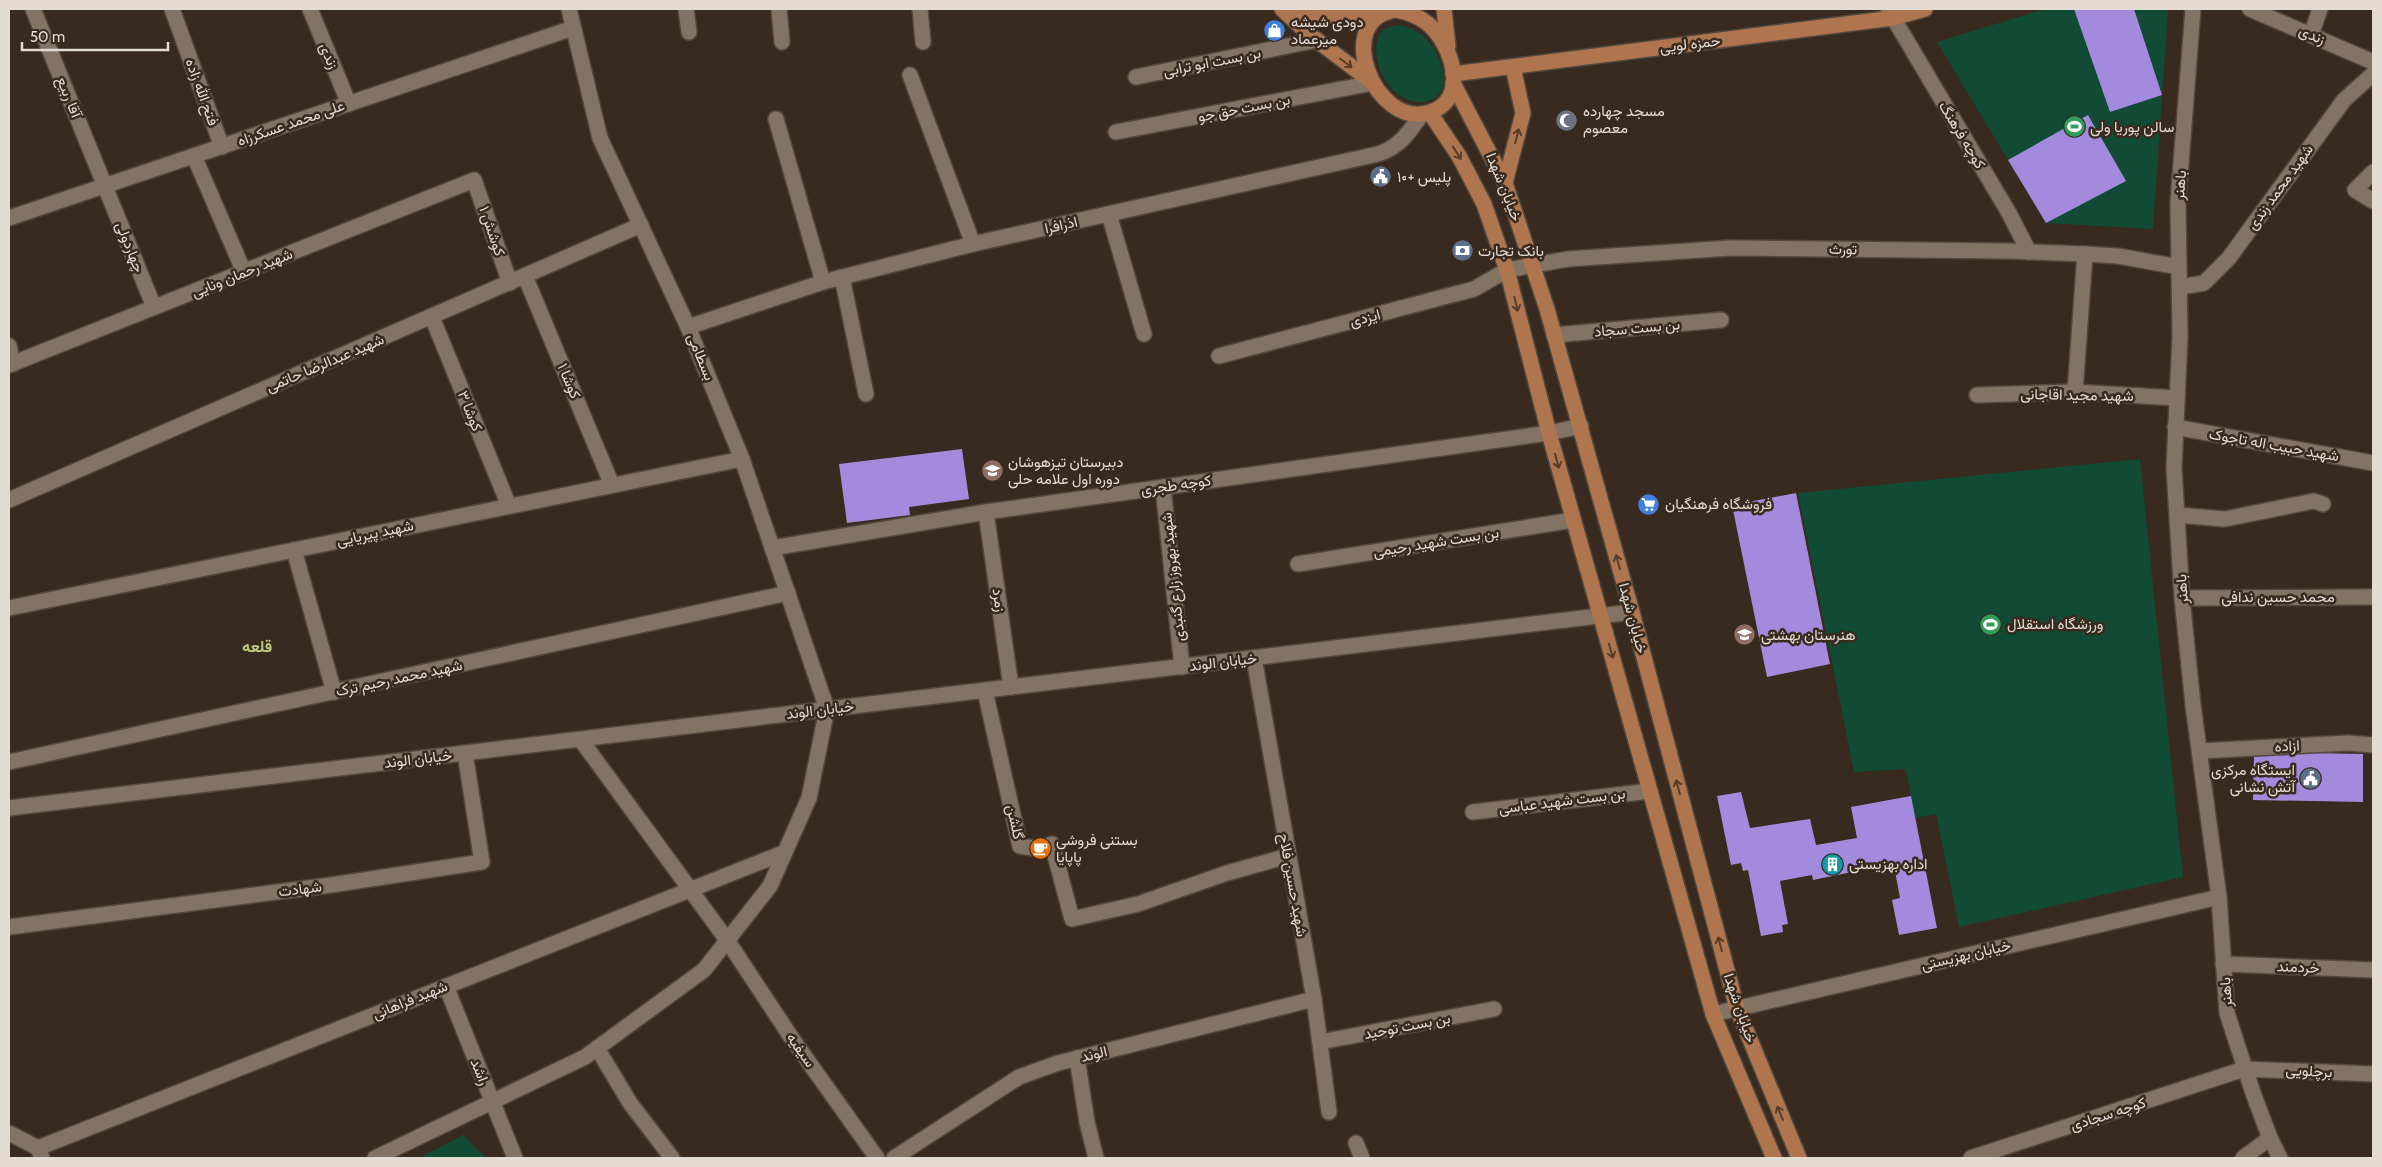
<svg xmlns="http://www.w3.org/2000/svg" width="2382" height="1167" font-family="Cabin,Vazirmatn,sans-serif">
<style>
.green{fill:#114b36}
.building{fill:#a48add}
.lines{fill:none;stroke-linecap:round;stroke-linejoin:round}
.minor-casing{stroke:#52473c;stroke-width:18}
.major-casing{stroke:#52473c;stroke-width:18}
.minor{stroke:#837365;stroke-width:15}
.major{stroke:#af754f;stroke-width:15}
.oneway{stroke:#563d2a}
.labels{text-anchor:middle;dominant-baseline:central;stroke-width:5;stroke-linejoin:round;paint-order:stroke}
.poi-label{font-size:15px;fill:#e4dbd3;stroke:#382a1e;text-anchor:start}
.street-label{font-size:15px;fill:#e4dbd3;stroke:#382a1e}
.neighbourhood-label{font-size:16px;font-weight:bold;fill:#c1c97c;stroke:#382a1e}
</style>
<rect width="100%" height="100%" fill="#382a1e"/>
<!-- green -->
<g class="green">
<path d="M2045,9H2168L2153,229L2046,223L1937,42Z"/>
<path d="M1396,25C1415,27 1429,37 1437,55C1466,115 1390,118 1378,62C1375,49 1375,39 1384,29Z"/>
<path d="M2140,459L2183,877L1959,927L1936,814L1915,818L1906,769L1854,772L1798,493Z"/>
<path d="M463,1135L486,1158H419Z"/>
</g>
<!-- building -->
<g class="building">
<path d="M2074,9H2134L2162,95L2110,112Z"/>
<path d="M2088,115L2126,181L2046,223L2008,160Z"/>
<path d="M962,449L969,499L909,507L910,515L847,523L839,464Z"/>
<path d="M1796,493L1830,664L1767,677L1732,505Z"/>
<path d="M2254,752L2363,754V802L2253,800Z"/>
<path d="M1741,792L1750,828L1810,819L1816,845L1857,838L1851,807L1911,796L1937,928L1899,935L1892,900L1900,898L1895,871L1888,872L1886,865L1813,880L1812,875L1780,881L1788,924L1782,925L1783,932L1761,936L1748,870L1743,871L1741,863L1731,865L1717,796Z"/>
</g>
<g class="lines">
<defs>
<g id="minor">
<path d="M33,9L154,307"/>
<path d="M172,9L222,147"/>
<path d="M310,9L349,104"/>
<path d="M686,9L689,32"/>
<path d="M779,9L782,42"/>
<path d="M920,9L923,42"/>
<path d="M1888,9L2009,213L2029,252"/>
<path d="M2193,9L2178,202L2180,337L2174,468L2182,598L2193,705L2219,897L2227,1013L2253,1093L2270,1138L2280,1158"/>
<path d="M2250,9L2373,62"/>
<path d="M2311,35L2320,9"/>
<path d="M910,75L973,244"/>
<path d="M1136,77L1317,40"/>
<path d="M776,119L823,282"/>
<path d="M1116,132L1373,83"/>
<path d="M194,156L244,272"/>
<path d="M2373,172L2355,190L2373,201"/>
<path d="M1109,214L1144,334"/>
<path d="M9,218L573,28"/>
<path d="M525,276L612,485"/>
<path d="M842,277L866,394"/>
<path d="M2180,287L2204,283L2229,258L2344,100L2373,74"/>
<path d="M432,317L509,506"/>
<path d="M688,327L823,282L973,244L1378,154C1400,147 1409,132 1422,114"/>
<path d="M1554,335L1721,320"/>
<path d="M9,346L13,364"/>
<path d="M1219,356L1474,289L1507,270L1568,259L1730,248L2008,251L2085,254L2118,256L2179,267"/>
<path d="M9,365L474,180L510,283"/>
<path d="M2075,392L2085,254"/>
<path d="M1977,395L2075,392L2177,398"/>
<path d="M2175,427L2373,463"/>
<path d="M1163,487L1182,667"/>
<path d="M9,500L641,225"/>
<path d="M986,512L1011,687"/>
<path d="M2177,515L2225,519L2314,501L2323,504"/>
<path d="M772,548L986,512L1549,433L1581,426"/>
<path d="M294,550L334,692"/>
<path d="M1298,564L1573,520"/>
<path d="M2182,598L2373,597"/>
<path d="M9,608L742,459"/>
<path d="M1254,658L1314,999L1329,1112"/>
<path d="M985,691L1020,846L1040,849L1052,844L1072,919L1138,904L1227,873L1288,856"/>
<path d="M581,740L727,940L793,1040L877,1158"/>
<path d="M2200,751L2348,743L2373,745"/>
<path d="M9,762L788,593"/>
<path d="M9,808L1632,612"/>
<path d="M1473,812L1650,791"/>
<path d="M9,927L331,885L482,862L465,753"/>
<path d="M2223,964L2373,970"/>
<path d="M446,986L515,1158"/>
<path d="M1713,1014L2219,897"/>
<path d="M1320,1042L1494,1009"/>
<path d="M597,1048L630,1103L672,1158"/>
<path d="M1077,1058L1087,1122L1096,1158"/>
<path d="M9,1133L38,1148L42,1158"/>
<path d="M1356,1143L1362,1158"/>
<path d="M38,1148L783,853"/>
<path d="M375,1158L585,1057L704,970L770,886L809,798L827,709L742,459L688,327L600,138L569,9"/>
<path d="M894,1158L1019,1077L1058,1063L1314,999"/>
<path d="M1971,1158L2244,1069L2373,1074"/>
<path d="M2243,1158L2270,1138"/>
</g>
<g id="major">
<path d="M1282,9L1311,36L1372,82"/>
<path d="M1293,9L1329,16H1378"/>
<path d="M1444,9L1448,46"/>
<path d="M1396,10C1407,12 1418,16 1427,23C1451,42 1471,99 1430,112C1375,131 1331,18 1396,10Z"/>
<path d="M1453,74L1893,18L1925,9"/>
<path d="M1453,83L1505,183L1547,309L1632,612L1737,1008L1799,1158"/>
<path d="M1430,113L1459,156L1484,204L1507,270L1549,433L1713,1014L1774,1158"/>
<path d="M1505,183L1523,113L1513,67"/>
</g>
</defs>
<!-- minor casing -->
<use href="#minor" class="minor-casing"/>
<!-- major casing -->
<use href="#major" class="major-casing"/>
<!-- minor -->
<use href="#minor" class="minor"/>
<!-- major -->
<use href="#major" class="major"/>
</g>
<!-- one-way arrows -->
<defs><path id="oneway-shaft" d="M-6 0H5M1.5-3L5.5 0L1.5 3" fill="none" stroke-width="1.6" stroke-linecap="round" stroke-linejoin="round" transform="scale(1.25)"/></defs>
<g class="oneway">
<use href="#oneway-shaft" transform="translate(1346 63) rotate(37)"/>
<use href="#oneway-shaft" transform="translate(1517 136) rotate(-76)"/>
<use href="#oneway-shaft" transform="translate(1457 153) rotate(58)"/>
<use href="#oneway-shaft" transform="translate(1516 304) rotate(76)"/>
<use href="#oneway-shaft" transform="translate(1557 461) rotate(74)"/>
<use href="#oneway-shaft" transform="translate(1618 562) rotate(-105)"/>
<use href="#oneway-shaft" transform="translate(1611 651) rotate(74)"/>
<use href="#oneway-shaft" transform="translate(1678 787) rotate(-105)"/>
<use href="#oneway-shaft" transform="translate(1720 944) rotate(-105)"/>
<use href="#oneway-shaft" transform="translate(1780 1113) rotate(-113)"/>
</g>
<!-- icons -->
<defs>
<symbol id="shop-disc" viewBox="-11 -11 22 22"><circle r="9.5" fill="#3f7fe0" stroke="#382a1e"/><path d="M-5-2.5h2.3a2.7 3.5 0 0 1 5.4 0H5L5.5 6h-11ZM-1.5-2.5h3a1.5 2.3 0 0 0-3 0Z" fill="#fff"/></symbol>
<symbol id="mosque-disc" viewBox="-11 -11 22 22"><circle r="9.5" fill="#6b7280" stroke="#382a1e"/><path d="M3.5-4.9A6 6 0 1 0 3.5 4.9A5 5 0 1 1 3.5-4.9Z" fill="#fff"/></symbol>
<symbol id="stadium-disc" viewBox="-11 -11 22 22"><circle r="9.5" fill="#2e9e5b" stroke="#382a1e"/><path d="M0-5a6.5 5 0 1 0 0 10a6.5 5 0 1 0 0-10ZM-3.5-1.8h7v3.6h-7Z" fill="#fff"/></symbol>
<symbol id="civic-disc" viewBox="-11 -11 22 22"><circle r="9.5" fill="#5c6f8a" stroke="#382a1e"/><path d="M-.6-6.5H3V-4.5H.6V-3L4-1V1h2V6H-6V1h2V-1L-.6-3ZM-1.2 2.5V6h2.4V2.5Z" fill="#fff"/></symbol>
<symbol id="bank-disc" viewBox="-11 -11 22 22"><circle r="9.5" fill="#5c6f8a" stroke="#382a1e"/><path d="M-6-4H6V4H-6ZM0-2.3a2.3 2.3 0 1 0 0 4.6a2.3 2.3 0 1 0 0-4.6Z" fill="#fff"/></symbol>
<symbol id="school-disc" viewBox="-11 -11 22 22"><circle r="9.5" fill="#8d6e63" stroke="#382a1e"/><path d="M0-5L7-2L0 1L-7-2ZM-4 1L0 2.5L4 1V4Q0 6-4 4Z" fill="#fff"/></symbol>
<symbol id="supermarket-disc" viewBox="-11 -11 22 22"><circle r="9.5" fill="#3f7fe0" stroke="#382a1e"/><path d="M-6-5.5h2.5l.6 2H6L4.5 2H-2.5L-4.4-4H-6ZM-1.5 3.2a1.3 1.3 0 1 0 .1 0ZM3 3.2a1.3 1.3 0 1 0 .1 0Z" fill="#fff"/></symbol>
<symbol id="cafe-disc" viewBox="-11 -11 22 22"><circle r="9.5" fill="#e8710a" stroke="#382a1e"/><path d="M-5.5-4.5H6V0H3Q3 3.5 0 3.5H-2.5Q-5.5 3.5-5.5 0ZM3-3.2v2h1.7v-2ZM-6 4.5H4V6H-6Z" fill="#fff"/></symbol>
<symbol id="building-disc" viewBox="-11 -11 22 22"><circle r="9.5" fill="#0f9aa8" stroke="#382a1e"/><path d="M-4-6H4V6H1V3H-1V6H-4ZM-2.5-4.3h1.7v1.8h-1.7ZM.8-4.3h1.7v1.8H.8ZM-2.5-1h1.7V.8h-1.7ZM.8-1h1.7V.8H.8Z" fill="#fff"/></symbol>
</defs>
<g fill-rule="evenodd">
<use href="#shop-disc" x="1262" y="18" width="25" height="25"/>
<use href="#mosque-disc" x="1554" y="108" width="25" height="25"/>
<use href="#stadium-disc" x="2062" y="114" width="25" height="25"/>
<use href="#civic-disc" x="1368" y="164" width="25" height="25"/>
<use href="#bank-disc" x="1450" y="238" width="25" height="25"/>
<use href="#school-disc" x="980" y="458" width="25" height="25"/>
<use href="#supermarket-disc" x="1636" y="492" width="25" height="25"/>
<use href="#stadium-disc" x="1978" y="612" width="25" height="25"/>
<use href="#school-disc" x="1732" y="622" width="25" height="25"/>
<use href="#civic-disc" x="2298" y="766" width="25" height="25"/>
<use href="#cafe-disc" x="1028" y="836" width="25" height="25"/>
<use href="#building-disc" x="1820" y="852" width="25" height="25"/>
</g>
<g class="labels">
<!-- poi labels -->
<g class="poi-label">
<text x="1291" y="22">دودی شیشه<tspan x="1291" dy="17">میرعماد</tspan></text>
<text x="1583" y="111">مسجد چهارده<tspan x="1583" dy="17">معصوم</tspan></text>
<text x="2090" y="127">سالن پوریا ولی</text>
<text x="1397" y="177">پلیس +۱۰</text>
<text x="1478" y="251">بانک تجارت</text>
<text x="1008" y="462">دبیرستان تیزهوشان<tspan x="1008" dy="17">دوره اول علامه حلی</tspan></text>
<text x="1665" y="504">فروشگاه فرهنگیان</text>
<text x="2007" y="624">ورزشگاه استقلال</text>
<text x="1761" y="635">هنرستان بهشتی</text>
<text x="2295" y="770" text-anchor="end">ایستگاه مرکزی<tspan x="2295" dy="17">آتش نشانی</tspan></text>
<text x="1056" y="840">بستنی فروشی<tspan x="1056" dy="17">پاپایا</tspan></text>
<text x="1849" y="864">اداره بهزیستی</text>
</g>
<!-- street labels -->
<g class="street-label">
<text transform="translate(2312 35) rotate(23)">زندی</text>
<text transform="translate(1690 44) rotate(-7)">حمزه لویی</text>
<text transform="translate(329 56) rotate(68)">زندی</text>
<text transform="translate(1212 62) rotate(-11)">بن بست ابو ترابی</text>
<text transform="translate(202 92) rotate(70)">فتح الله زاده</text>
<text transform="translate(69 97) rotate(68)">آقا ربیع</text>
<text transform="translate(1244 108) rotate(-11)">بن بست حق جو</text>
<text transform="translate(291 123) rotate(-19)">علی محمد عسکرزاه</text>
<text transform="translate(1962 135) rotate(59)">کوچه فرهنگ</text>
<text transform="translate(2180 185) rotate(-86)">باهنر</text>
<text transform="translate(1504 187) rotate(68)">خیابان شهدا</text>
<text transform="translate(2280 187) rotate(-54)">شهید محمد زندی</text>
<text transform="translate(1061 225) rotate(-13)">اذرافرا</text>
<text transform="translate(492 231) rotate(71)">کوشش ۱</text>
<text transform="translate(130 247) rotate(68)">چهاردولی</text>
<text transform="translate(1843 249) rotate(1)">تورث</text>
<text transform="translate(242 273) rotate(-22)">شهید رحمان ونایی</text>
<text transform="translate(1365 318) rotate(-15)">ایزدی</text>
<text transform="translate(1637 328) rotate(-5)">بن بست سجاد</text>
<text transform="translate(701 357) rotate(68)">بسطامی</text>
<text transform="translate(325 363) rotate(-23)">شهید عبدالرضا حاتمی</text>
<text transform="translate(569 381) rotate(67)">کوشا ۱</text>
<text transform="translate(2077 395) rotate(1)">شهید مجید اقاجانی</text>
<text transform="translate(470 411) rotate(68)">کوشا ۳</text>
<text transform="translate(2274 445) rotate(10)">شهید حبیب اله تاجوک</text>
<text transform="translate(1176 485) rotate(-8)">کوچه طجری</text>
<text transform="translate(375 533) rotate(-12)">شهید پیریایی</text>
<text transform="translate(1436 542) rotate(-9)">بن بست شهید رحیمی</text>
<text transform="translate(1173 577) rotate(-96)">شهید بهروز زارع گنبدی</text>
<text transform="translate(2182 589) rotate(-94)">باهنر</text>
<text x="2278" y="597">محمد حسین ندافی</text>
<text transform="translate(999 600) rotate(82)">زمرد</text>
<text transform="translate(1633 618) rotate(75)">خیابان شهدا</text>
<text transform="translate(1223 662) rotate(-7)">خیابان الوند</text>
<text transform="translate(399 678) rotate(-12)">شهید محمد رحیم ترک</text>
<text transform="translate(820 710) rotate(-7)">خیابان الوند</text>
<text transform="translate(2287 746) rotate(-3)">ازاده</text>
<text transform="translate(418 759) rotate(-7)">خیابان الوند</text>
<text transform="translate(1562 801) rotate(-7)">بن بست شهید عباسی</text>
<text transform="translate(1015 822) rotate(77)">گلشن</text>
<text transform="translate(1293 885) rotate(80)">شهید حسین فلاح</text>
<text transform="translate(300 889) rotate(-7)">شهادت</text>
<text transform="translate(1966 955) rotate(-13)">خیابان بهزیستی</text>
<text transform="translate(2298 967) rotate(2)">خردمند</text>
<text transform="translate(2226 992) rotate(-94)">باهنر</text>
<text transform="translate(410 1000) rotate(-22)">شهید فراهانی</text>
<text transform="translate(1740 1008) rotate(71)">خیابان شهدا</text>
<text transform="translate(1407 1026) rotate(-11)">بن بست توحید</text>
<text transform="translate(801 1050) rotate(55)">سیفیه</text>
<text transform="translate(1094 1054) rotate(-14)">الوند</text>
<text transform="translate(2309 1071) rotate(3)">برچلویی</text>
<text transform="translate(480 1072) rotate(68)">راشد</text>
<text transform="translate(2108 1114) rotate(-18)">کوچه سجادی</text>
</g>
<!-- neighbourhood labels -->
<g class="neighbourhood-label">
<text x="257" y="646">قلعه</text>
</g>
</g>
<!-- border -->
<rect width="2382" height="1167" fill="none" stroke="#e4dbd3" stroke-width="20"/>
<!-- scale -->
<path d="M22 42v8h146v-8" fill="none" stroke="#e4dbd3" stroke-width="2.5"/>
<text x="30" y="42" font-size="15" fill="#e4dbd3" stroke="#382a1e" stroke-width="4" paint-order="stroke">50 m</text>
</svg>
